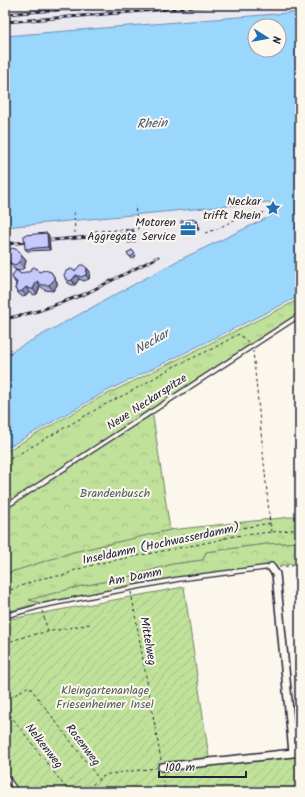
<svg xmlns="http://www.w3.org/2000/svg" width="305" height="797" font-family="Kalam,sans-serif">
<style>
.built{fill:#ebe9f0}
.grass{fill:url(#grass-tufts);stroke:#70826a}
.forest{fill:url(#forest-crowns);stroke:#70826a}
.garden{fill:url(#garden-furrows);stroke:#70826a}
.water{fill:#9bd6fc;stroke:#6b8eaf;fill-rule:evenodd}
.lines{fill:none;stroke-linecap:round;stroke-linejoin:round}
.service-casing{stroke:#22223b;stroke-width:6}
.minor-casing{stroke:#22223b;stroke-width:10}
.path{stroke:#22223b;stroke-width:1;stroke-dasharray:3 3;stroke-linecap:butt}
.service{stroke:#fbf7ec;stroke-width:3.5}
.minor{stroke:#fbf7ec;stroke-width:7}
.rail-casing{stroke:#22223b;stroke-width:3}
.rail{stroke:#fbf7ec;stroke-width:1.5;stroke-dasharray:4.5;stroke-linecap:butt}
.wall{fill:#a9add8;stroke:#22223b}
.shaded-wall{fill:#8a8db0;stroke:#22223b}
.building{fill:#c5c9fb;stroke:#22223b}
.labels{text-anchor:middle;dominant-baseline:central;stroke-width:4;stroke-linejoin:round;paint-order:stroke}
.poi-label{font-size:12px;fill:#22223b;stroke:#fbf7ec;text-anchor:end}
.street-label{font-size:12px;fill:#22223b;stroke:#fbf7ec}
.park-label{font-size:12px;fill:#515b58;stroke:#fbf7ec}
.water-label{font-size:13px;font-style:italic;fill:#465875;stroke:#fbf7ec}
</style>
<defs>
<pattern id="grass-tufts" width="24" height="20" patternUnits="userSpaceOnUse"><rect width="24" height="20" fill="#bfe19a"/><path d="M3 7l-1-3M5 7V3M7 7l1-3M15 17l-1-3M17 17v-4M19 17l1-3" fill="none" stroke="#a4c186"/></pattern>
<pattern id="forest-crowns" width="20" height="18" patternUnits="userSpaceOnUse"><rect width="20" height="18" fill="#bfe19a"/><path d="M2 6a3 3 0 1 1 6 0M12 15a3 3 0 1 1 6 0" fill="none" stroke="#a4c186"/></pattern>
<pattern id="garden-furrows" width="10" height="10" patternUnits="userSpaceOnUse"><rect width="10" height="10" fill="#bfe19a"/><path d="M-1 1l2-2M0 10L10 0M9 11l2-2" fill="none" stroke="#a4c186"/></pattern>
</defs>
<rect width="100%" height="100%" fill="#fbf7ec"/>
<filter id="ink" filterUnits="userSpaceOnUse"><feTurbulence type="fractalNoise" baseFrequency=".025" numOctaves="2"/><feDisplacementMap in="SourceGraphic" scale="8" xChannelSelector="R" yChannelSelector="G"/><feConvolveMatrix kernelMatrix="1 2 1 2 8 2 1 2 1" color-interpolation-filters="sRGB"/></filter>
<g filter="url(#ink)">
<!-- built -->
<g class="built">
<path d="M5,5H300V12L5,36Z"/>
<path d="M268,202L276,206V210L269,217L175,262L5,355V227Z"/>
</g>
<!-- grass -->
<g class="grass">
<path d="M300,299V315L5,507V452L99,398Z"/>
<path d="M300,516V542L267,544L206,552L203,560L173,564L128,577L73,588L30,600L41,603L14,610L5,614V574L73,552L170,530Z"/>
</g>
<!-- forest -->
<g class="forest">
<path d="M152,410L170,530L73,552L5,574V507Z"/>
<path d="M300,542V563L183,577L130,585L131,588L88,596L41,603L29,600L73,588L128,577L173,564L203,560L206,552L267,544Z"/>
</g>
<!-- garden -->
<path class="garden" d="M184,587L210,764L294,755L291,712L300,711V792H5V620Z"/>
<!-- water -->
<path class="water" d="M300,12V296L146,372L105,392L5,449V355L175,262L269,217L276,210V206L268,202L5,227V36ZM255,26H279V50H255Z"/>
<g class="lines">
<defs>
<g id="service">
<path d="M5,507L300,315"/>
<path d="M5,616L41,606L131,588L179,579L271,567"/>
<path d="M5,775L17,792"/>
</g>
<g id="minor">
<path d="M5,10L73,5"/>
<path d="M162,767L293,753L276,574L271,567"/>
</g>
</defs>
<!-- service casing -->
<use href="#service" class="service-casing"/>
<!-- minor casing -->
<use href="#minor" class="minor-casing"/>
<!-- path -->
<g class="path">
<path d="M74,212L75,233"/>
<path d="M95,231L138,229L135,206"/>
<path d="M205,233L217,229L236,219L267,212"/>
<path d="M5,462L104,405L130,392L175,366L210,350L239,334L249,343"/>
<path d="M270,523L271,532"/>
<path d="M224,539L231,530L270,523L253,351"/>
<path d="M279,567L300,565"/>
<path d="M5,592L39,579L54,576H63L75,570L100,563L215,541L234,536L300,529"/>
<path d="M131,592L161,760"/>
<path d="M42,611L48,631"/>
<path d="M5,643L30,635L90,624"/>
<path d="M5,650L10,654L5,658"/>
<path d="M5,701L29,686L99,779"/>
<path d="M5,721L11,716L69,792"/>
<path d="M163,774L165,792"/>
<path d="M83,792L102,777L109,774L156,768"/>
</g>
<!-- service -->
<use href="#service" class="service"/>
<!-- minor -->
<use href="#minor" class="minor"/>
<defs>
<g id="rail">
<path d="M5,14L118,5"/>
<path d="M5,22L219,5"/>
<path d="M5,244L125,234"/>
<path d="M5,319L38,311L85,294L158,257"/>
</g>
</defs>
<!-- rail casing -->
<use href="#rail" class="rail-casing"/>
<!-- rail -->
<use href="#rail" class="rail"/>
</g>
<!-- wall -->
<g class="wall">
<path d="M195,219L198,224L199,230L184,231L181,227Z"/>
<path d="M134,232L135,242L128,243L127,240Z"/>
<path d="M47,233L49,236L50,250L27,251L25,249Z"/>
<path d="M18,250L26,261L24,268L19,271L16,270L21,274L51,272L57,282V285L53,291L45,290L40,286L37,294L34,295L29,292L26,296L23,297L19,294L15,289L16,284L13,279L16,270L14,269L6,258Z"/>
<path d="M132,250L136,256L132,259L127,253Z"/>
<path d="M87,268L90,272L89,279L84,281L79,279L75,285H72L68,283L65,278L75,271Z"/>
</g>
<!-- shaded-wall -->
<g class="shaded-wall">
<path d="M195,219L198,224L199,230L196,225Z"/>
<path d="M133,230L134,232L135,242L133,240Z"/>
<path d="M47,233L49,236L50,250L48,247Z"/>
<path d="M18,250L26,261L24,268L19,262Z"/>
<path d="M87,268L90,272L89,279L86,275Z"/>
<path d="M51,272L57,282V285L53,291L49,285Z"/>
<path d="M76,275L79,279L75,285L72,280Z"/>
<path d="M37,281L40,286L37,294L33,289Z"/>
<path d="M26,287L29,292L26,296L22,291Z"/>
<path d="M5,290L9,296L7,301L5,297Z"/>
</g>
<!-- building -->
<g class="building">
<path d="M195,219L196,225L181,227V221Z"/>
<path d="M126,230H133V240H127Z"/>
<path d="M47,233L48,247L25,249L24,235Z"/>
<path d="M12,248L18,250L22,255L19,262L15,265L10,263L6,258L7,252Z"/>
<path d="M132,250L135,254L130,257L127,253Z"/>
<path d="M80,265H83L87,268L86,275L81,277L76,275L72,280L69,281L65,278L64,275L66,271L71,269L75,271Z"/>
<path d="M34,267L36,268L39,272L45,270L51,272L54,277V280L49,285H42L37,281L33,289H30L26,287L22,291L19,292L15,289L17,282L13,279L12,276L16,270L21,274L25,272H29L32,268Z"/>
</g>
</g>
<!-- icons -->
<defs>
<symbol id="sight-bare" viewBox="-9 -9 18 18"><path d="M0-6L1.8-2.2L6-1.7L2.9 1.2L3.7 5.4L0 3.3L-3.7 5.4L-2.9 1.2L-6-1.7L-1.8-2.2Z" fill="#1f6fb2" stroke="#fbf7ec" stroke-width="2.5" paint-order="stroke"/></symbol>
<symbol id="office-bare" viewBox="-9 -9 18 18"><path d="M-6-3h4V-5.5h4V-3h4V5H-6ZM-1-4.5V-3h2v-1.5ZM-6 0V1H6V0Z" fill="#1f6fb2" stroke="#fbf7ec" stroke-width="2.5" paint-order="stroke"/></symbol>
</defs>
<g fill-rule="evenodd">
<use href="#sight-bare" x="262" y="197" width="22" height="22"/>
<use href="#office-bare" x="177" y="218" width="22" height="22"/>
</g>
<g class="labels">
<!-- poi labels -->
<g class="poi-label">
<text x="261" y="201">Neckar<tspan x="261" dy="14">trifft Rhein</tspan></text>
<text x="176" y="222">Motoren<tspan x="176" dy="14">Aggregate Service</tspan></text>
</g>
<!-- street labels -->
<g class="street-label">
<text transform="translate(147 402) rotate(-33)">Neue Neckarspitze</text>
<text transform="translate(161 544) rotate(-12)">Inseldamm (Hochwasserdamm)</text>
<text transform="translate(135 577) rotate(-11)">Am Damm</text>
<text transform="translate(148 641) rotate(80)">Mittelweg</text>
<text transform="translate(83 745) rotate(53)">Rosenweg</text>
<text transform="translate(44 746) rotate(52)">Nelkenweg</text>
</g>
<!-- park labels -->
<g class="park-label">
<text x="115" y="493">Brandenbusch</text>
<text x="105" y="690">Kleingartenanlage<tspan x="105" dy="14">Friesenheimer Insel</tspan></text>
</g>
<!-- water labels -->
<g class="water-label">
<text transform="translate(152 124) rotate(-3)">Rhein</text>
<text transform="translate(152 342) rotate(-30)">Neckar</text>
</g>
</g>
<!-- margin -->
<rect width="305" height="797" fill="none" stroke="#fbf7ec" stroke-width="20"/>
<rect x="10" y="10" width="285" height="777" fill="none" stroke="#22223b" stroke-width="1.5" filter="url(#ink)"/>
<!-- north arrow -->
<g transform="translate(267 38) rotate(101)"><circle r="19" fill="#fbf7ec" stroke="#a4a2a5"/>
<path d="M0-3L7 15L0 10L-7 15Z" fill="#1f6fb2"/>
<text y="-6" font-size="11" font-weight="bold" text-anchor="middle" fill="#22223b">N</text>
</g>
<!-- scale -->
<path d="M159 771v6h87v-6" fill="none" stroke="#22223b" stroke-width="2"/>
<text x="165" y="771" font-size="12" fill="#22223b" stroke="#fbf7ec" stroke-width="3" paint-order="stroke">100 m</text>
</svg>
